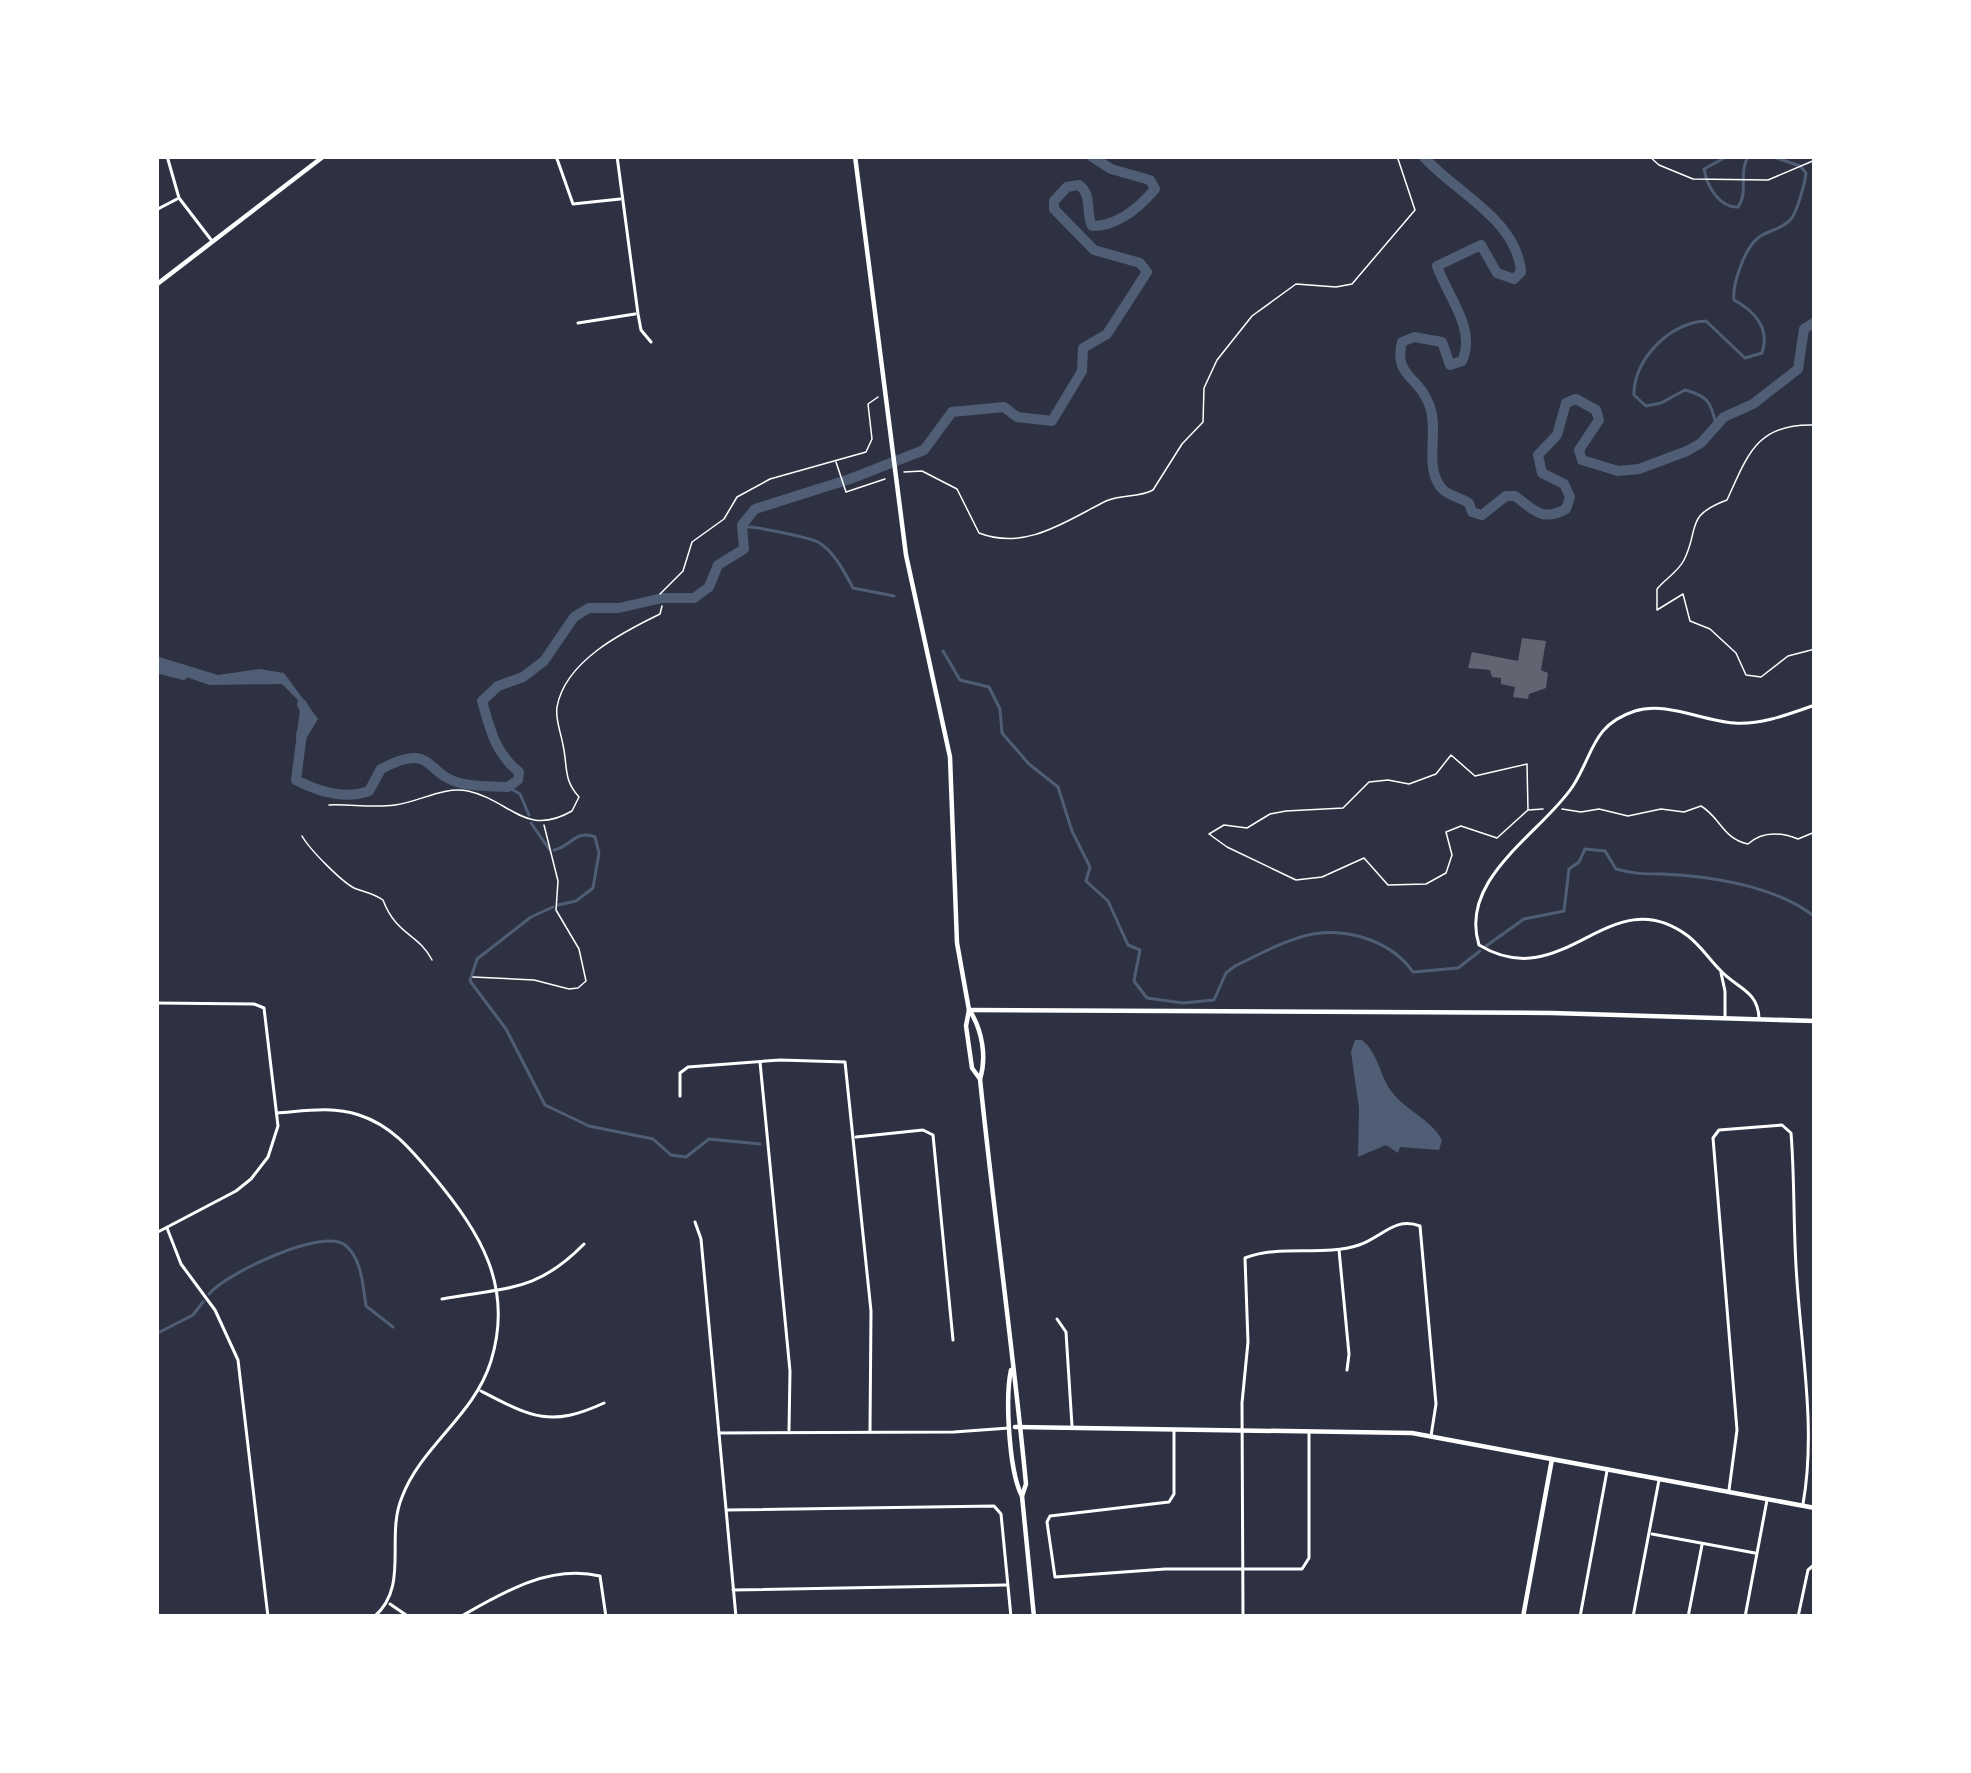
<svg xmlns="http://www.w3.org/2000/svg" width="1971" height="1773" font-family="Cabin,sans-serif">
<style>
.water{fill:#4f5d75}
.lines{fill:none;stroke-linecap:round;stroke-linejoin:round}
.stream{stroke:#4f5d75;stroke-width:3}
.river{stroke:#4f5d75;stroke-width:10}
.building{fill:#626471}
.path{stroke:#fff;stroke-width:1.5}
.minor{stroke:#fff;stroke-width:3}
.tertiary{stroke:#fff;stroke-width:4.5}
.secondary{stroke:#fff;stroke-width:4.5}
</style>
<rect width="100%" height="100%" fill="#2d3142"/>
<!-- water -->
<g class="water">
<path d="M156,656L218,675L260,669L284,673L318,719L298,752L296,733L305,714L297,699L282,684L209,685L156,666Z"/>
<path d="M1355,1040H1362C1379,1054 1379,1075 1392,1092C1406,1111 1431,1119 1442,1140L1439,1150L1400,1147L1398,1153L1386,1145L1358,1157L1359,1108L1351,1052Z"/>
</g>
<g class="lines">
<!-- stream -->
<g class="stream">
<path d="M1728,156L1704,169C1707,187 1720,208 1738,207C1749,192 1738,173 1748,157L1755,156"/>
<path d="M1716,425C1711,402 1708,396 1685,390L1661,403L1646,406L1634,395C1633,359 1671,322 1706,321L1745,358L1762,353C1770,329 1756,312 1734,300C1732,284 1745,248 1758,238C1767,230 1782,230 1791,219C1797,212 1805,183 1806,173L1800,166L1771,156"/>
<path d="M743,527C751,525 810,538 818,542C834,551 845,573 853,588L894,596"/>
<path d="M943,651L960,680L989,687L1000,709L1002,733L1029,764L1058,787L1072,831L1090,867L1086,881L1108,901L1128,945L1140,950L1134,981L1147,998L1183,1003L1214,1000L1226,973L1235,966C1256,956 1289,938 1313,934C1350,928 1392,942 1413,972L1458,968L1480,951"/>
<path d="M508,787L520,794L529,815"/>
<path d="M531,823L549,849"/>
<path d="M554,850C570,847 576,829 595,837L599,853L593,888L576,901L558,905"/>
<path d="M553,907L531,917L477,959L470,981L506,1029L545,1105L589,1126L653,1139L671,1155L686,1157L709,1139L760,1144"/>
<path d="M1486,946L1524,919L1564,911L1569,869L1579,862L1585,849L1605,851L1616,869C1633,874 1645,874 1662,874C1711,876 1776,886 1815,917"/>
<path d="M209,1294C225,1274 323,1227 345,1245C362,1258 363,1287 366,1306L393,1327"/>
<path d="M156,1334L193,1315L203,1302"/>
</g>
<!-- river -->
<g class="river">
<path d="M1423,156C1453,191 1517,219 1521,272L1514,279L1497,273L1481,245L1437,266C1447,296 1477,329 1462,361L1450,365L1442,342L1414,337L1402,342C1393,377 1420,376 1430,407C1438,430 1426,462 1438,483C1444,495 1457,496 1469,503L1472,512L1482,515L1506,496H1515C1534,510 1542,522 1566,509L1570,497L1564,484L1542,473L1538,455L1557,435L1566,403L1576,399L1596,410L1599,420L1579,450L1582,460L1618,471L1639,469L1687,451L1701,443L1724,417L1753,404L1798,369L1804,329L1815,322"/>
<path d="M156,668L183,675"/>
<path d="M302,704L305,710L296,780C319,792 344,800 369,791L381,769C434,741 424,774 460,783C475,787 493,786 508,787L518,780L519,772C495,753 490,729 482,701L498,686L523,677L544,661L574,617L589,608H619L662,598H694L709,587L718,565L744,549L742,525L755,509L850,479L924,450L952,412L1004,407L1017,417L1052,421L1082,371L1083,348L1107,334L1147,272L1140,263L1094,250L1054,209V201L1067,187L1079,185C1093,195 1085,212 1092,226C1117,226 1139,208 1155,189L1150,180L1111,169L1091,156"/>
</g>
</g>
<!-- building -->
<path class="building" d="M1522,638L1546,641L1541,670L1548,673L1546,688L1529,694L1528,699L1513,697L1515,687L1501,684V678L1492,677L1490,670L1468,668L1472,652L1518,661Z"/>
<g class="lines">
<!-- path -->
<g class="path">
<path d="M1649,156L1659,165L1693,179L1768,180L1815,160"/>
<path d="M1815,425C1757,423 1748,454 1727,500C1684,516 1700,528 1684,560C1678,572 1665,579 1657,589V610L1683,594L1690,621L1710,629L1736,653L1746,675L1761,677L1788,656L1815,649"/>
<path d="M836,462L846,492L885,479"/>
<path d="M904,472L922,471L957,489L979,533C1026,551 1066,521 1106,501C1122,494 1138,498 1153,490L1182,444L1203,422L1204,388L1217,360L1252,316L1296,284L1336,287L1352,284L1415,210L1397,156"/>
<path d="M660,594L683,571L692,542L724,519L737,497L770,479L866,452L872,439L868,404L878,397"/>
<path d="M329,805C350,804 373,808 395,805C419,802 443,786 468,791C510,800 525,838 572,811L579,797C563,779 568,768 563,745C561,733 555,719 557,707C565,661 623,632 660,614L662,606"/>
<path d="M1562,809L1581,812L1599,809L1628,816L1661,809L1684,812L1701,806C1720,817 1723,839 1748,844C1762,831 1780,832 1798,839L1815,832"/>
<path d="M1528,810L1527,764L1475,776L1451,755L1436,774L1409,784L1388,780L1369,782L1343,808L1286,811L1270,814L1247,828L1224,825L1209,834L1227,847L1296,880L1322,877L1364,858L1388,885L1426,884L1446,873L1452,855L1446,832L1461,826L1497,838L1528,810L1543,809"/>
<path d="M302,836C310,850 341,881 354,888C364,892 373,893 383,900C396,935 419,934 432,960"/>
<path d="M473,977L534,980L569,989L578,988L586,981L579,949L556,910L558,881L544,825"/>
</g>
<!-- minor -->
<g class="minor">
<path d="M167,156L179,198L212,241"/>
<path d="M556,156L573,204L620,199"/>
<path d="M617,156L638,314L641,330L651,342"/>
<path d="M156,210L177,199"/>
<path d="M578,323L635,314"/>
<path d="M1721,973L1725,991V1017"/>
<path d="M156,1003L254,1004L264,1008L278,1126L268,1157L251,1179L236,1191L156,1233"/>
<path d="M1759,1018C1758,990 1736,988 1720,970C1709,959 1701,946 1688,936C1609,877 1565,997 1479,945C1458,878 1542,833 1573,786C1594,753 1592,725 1635,711C1666,701 1702,721 1734,723C1762,725 1789,714 1815,705"/>
<path d="M760,1062L790,1371L789,1430"/>
<path d="M680,1096V1073L688,1067L780,1060L845,1062L871,1311L870,1431"/>
<path d="M277,1113C305,1111 332,1106 359,1115C393,1126 412,1151 435,1178C480,1233 514,1286 491,1361C474,1416 422,1445 402,1497C385,1538 410,1586 374,1617"/>
<path d="M856,1137L923,1130L933,1135L953,1340"/>
<path d="M695,1222L701,1239L736,1617"/>
<path d="M167,1228L181,1264L215,1310L238,1360L268,1617"/>
<path d="M1339,1250L1349,1354L1347,1370"/>
<path d="M442,1299C506,1287 536,1293 584,1244"/>
<path d="M1057,1319L1066,1332L1072,1426"/>
<path d="M481,1391C531,1417 550,1428 604,1403"/>
<path d="M1174,1431V1494L1169,1502L1050,1516L1047,1522L1055,1577L1165,1569H1302L1309,1558V1433"/>
<path d="M719,1433L954,1432L1009,1428"/>
<path d="M1729,1490L1737,1430L1713,1138L1719,1130L1782,1125L1791,1133C1795,1182 1793,1232 1797,1281C1802,1354 1816,1432 1803,1504"/>
<path d="M727,1510L994,1506L1001,1514L1011,1617"/>
<path d="M1652,1534L1755,1553"/>
<path d="M733,1590L1006,1585"/>
<path d="M390,1604L409,1617"/>
<path d="M460,1617C502,1593 549,1564 600,1576L606,1617"/>
<path d="M1243,1617L1242,1403L1248,1342L1245,1258C1280,1244 1323,1257 1359,1245C1381,1238 1395,1216 1420,1226L1436,1404L1431,1436"/>
<path d="M1580,1617L1607,1471"/>
<path d="M1633,1617L1659,1480"/>
<path d="M1688,1617L1702,1545"/>
<path d="M1745,1617L1767,1500"/>
<path d="M1798,1617L1808,1570L1815,1564"/>
</g>
<!-- tertiary -->
<g class="tertiary">
<path d="M969,1010L1552,1013L1815,1021"/>
<path d="M1015,1427L1412,1433L1815,1508"/>
<path d="M1523,1617L1552,1459"/>
</g>
<!-- secondary -->
<g class="secondary">
<path d="M855,156L906,555L950,757L957,943L969,1010L966,1026L972,1068L980,1079"/>
<path d="M156,285L324,156"/>
<path d="M970,1011C982,1030 987,1057 980,1079C994,1214 1013,1349 1026,1484L1022,1496"/>
<path d="M1011,1370C1005,1398 1009,1472 1022,1496L1034,1617"/>
</g>
</g>
<!-- border -->
<rect width="1971" height="1773" fill="none" stroke="#ffffff" stroke-width="318"/>
</svg>
